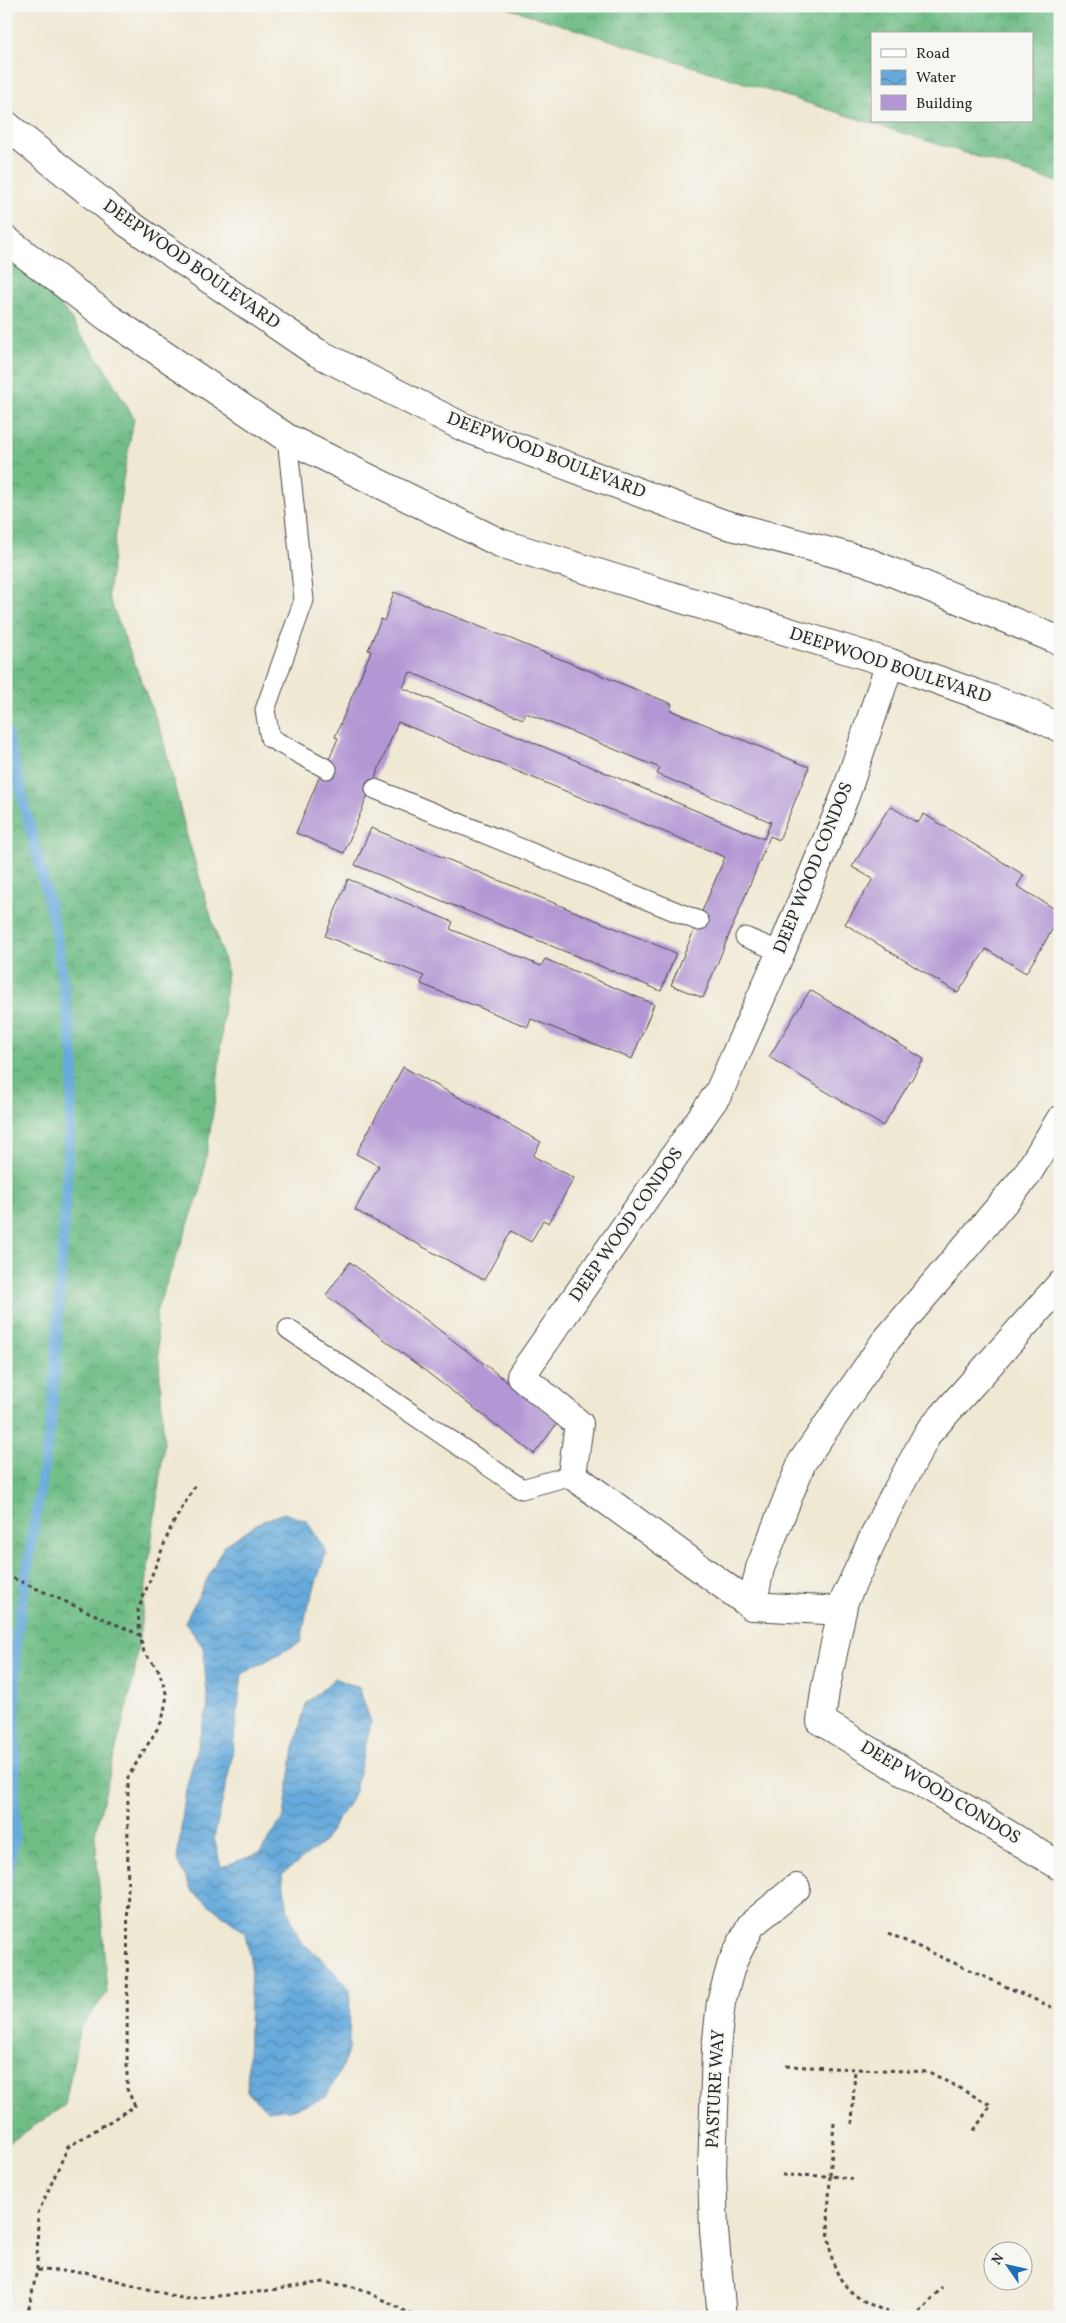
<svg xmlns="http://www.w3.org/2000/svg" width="1066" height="2323" font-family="Vollkorn,serif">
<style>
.forest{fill:url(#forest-crowns);stroke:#4d7458;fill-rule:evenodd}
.water{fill:url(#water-waves);stroke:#486a83}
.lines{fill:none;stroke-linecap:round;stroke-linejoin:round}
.stream{stroke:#66aadb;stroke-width:11}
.building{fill:#b397d4;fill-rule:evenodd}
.lane-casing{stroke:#484744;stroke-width:21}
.street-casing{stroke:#484744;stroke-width:30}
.path{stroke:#484744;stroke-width:3;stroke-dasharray:4 4;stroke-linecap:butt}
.lane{stroke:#fff;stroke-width:19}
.street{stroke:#fff;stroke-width:28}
.labels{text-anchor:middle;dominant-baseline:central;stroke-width:4.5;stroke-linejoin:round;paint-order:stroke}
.street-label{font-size:18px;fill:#2b2b2b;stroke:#f6f6f2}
</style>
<defs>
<pattern id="forest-crowns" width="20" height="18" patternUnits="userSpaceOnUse" patternTransform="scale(1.25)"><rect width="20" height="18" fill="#6fbd86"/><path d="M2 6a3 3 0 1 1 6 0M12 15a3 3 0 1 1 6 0" fill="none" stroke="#5b9a6e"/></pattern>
<pattern id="water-waves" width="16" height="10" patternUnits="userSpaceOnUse" patternTransform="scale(1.25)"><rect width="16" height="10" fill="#66aadb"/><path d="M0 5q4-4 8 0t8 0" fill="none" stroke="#548bb2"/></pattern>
</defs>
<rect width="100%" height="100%" fill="#f6f6f2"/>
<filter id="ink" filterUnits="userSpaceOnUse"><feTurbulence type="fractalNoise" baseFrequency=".02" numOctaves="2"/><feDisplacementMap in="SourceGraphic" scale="10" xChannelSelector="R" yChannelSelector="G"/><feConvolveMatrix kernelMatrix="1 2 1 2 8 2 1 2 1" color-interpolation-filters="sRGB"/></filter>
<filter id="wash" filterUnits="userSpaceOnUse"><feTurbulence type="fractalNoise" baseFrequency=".0096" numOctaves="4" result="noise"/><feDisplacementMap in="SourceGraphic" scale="20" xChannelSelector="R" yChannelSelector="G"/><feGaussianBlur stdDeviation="1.12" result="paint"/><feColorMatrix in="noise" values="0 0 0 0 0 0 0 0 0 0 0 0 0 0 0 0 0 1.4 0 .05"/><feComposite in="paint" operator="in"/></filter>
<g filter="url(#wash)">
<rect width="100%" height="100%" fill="#efe8d3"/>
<!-- forest -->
<g class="forest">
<path d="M502,6H1060V183ZM872,34H1032V121H872Z"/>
<path d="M6,257L52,292L103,366L134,418L123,479L108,595L162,735L186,832L227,971L217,1087L201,1189L156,1312L164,1445L134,1677L95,1833L107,1993L80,2028L65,2105L6,2145Z"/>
</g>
<!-- water -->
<path class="water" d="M284,1513L307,1521L326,1552L306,1614L301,1642L242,1674L231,1762L214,1838L221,1867L260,1853L284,1816L294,1748L306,1704L335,1678L359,1688L371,1722L354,1794L322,1844L282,1874L288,1911L300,1941L322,1959L350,1989L349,2047L341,2069L326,2097L290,2110H268L247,2092L251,1965L245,1933L192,1891L177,1860L186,1789L208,1706L203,1647L185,1622L224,1546L258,1523Z"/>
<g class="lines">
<!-- stream -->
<path class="stream" d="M6,730L55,928L74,1060L52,1414L16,1639L14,1834L6,1888"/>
</g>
<g id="blocks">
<!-- building -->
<g class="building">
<path d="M394,592L672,704L670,710L809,767L779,840L770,836L703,998L671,985L725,857L398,722L344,853L296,833L326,761L328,762L338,738L335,737L371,651L368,650L381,619L384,621ZM410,672L523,719L526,713L660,768L657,774L771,822L764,839L403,688Z"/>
<path d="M890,806L918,823L924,814L1024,875L1017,886L1060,912V917L1026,973L986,949L958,993L845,924L873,879L852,867Z"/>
<path d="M371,828L676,953L661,991L355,865Z"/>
<path d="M348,879L453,922L450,929L541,966L545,959L654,1004L632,1059L531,1019L528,1027L421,984L424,976L325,936Z"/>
<path d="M810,990L924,1059L883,1126L769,1057Z"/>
<path d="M403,1067L541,1142L533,1156L574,1178L549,1223L543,1220L531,1242L511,1231L484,1280L355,1210L379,1166L356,1154Z"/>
<path d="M350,1262L559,1421L534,1454L326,1295Z"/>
</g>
</g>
</g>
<g filter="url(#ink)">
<use href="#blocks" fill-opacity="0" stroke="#484744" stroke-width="1"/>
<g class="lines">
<defs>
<g id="lane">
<path d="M287,438L304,600L265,710L270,738L327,769"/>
<path d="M375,789L699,921"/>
<path d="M745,937L781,952"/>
<path d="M288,1329L522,1489L572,1475"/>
</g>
<g id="street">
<path d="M6,125L129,224L316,352L463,427L724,524L865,561L1060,641"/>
<path d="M6,240L109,318L287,438L500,543L890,663L1022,710L1060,728"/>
<path d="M1060,1285L928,1433L885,1513L844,1601L825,1691L821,1721L1060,1866"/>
<path d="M752,1606L760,1568L802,1462L884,1343L1026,1176L1060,1120"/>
<path d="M842,1611L752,1606L572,1475L579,1424L521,1376L719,1092L781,952L845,796L890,663"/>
<path d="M722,2317L714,2231L712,2172L716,2049L721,2002L732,1963L751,1925L796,1888"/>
</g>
</defs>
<!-- lane casing -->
<use href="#lane" class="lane-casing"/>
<!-- street casing -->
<use href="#street" class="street-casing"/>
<!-- path -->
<g class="path">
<path d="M6,1575L140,1635"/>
<path d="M888,1933L1060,2011"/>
<path d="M786,2066L929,2072L991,2105L973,2132"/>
<path d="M834,2123L830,2176L855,2179"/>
<path d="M852,2124L855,2069"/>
<path d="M782,2175L830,2176C829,2215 820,2268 855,2295C868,2305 886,2311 900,2317"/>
<path d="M37,2270L85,2272L185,2299L251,2293L324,2282L359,2288L417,2317"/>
<path d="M27,2317L37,2270L38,2213L68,2147L135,2106L127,2089L128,1777L162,1721L167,1696L159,1671L144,1652L140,1636L138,1610L171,1527L196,1484"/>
<path d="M913,2317L926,2306L942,2287"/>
</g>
<!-- lane -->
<use href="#lane" class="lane"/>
<!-- street -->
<use href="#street" class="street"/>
</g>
</g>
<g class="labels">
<!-- street labels -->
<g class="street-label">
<text transform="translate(191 265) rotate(35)">DEEPWOOD BOULEVARD</text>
<text transform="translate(546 456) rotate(21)">DEEPWOOD BOULEVARD</text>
<text transform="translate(890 666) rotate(18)">DEEPWOOD BOULEVARD</text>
<text transform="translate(814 868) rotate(-68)">DEEP WOOD CONDOS</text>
<text transform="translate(627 1225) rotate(-55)">DEEP WOOD CONDOS</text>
<text transform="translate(940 1793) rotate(31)">DEEP WOOD CONDOS</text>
<text transform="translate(716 2089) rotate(-87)">PASTURE WAY</text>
</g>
</g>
<!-- margin -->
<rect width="1066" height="2323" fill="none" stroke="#f6f6f2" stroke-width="25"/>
<!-- legend -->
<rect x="871" y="32" width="162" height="90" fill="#f6f6f2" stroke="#a5a5a2"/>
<rect x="881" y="49" width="25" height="8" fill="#ffffff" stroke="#a5a5a2"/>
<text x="916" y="58" font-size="15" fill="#2b2b2b">Road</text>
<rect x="881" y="70" width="25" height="15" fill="url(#water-waves)" stroke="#a5a5a2"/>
<text x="916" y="82" font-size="15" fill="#2b2b2b">Water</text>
<rect x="881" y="95" width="25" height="15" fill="#b397d4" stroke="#a5a5a2"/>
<text x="916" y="108" font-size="15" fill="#2b2b2b">Building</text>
<!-- north arrow -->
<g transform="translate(1008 2266) rotate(304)"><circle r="24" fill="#f6f6f2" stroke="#a5a5a2"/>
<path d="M0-4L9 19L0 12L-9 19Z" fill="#1f6fb2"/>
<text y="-8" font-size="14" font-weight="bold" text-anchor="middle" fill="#2b2b2b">N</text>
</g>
</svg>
